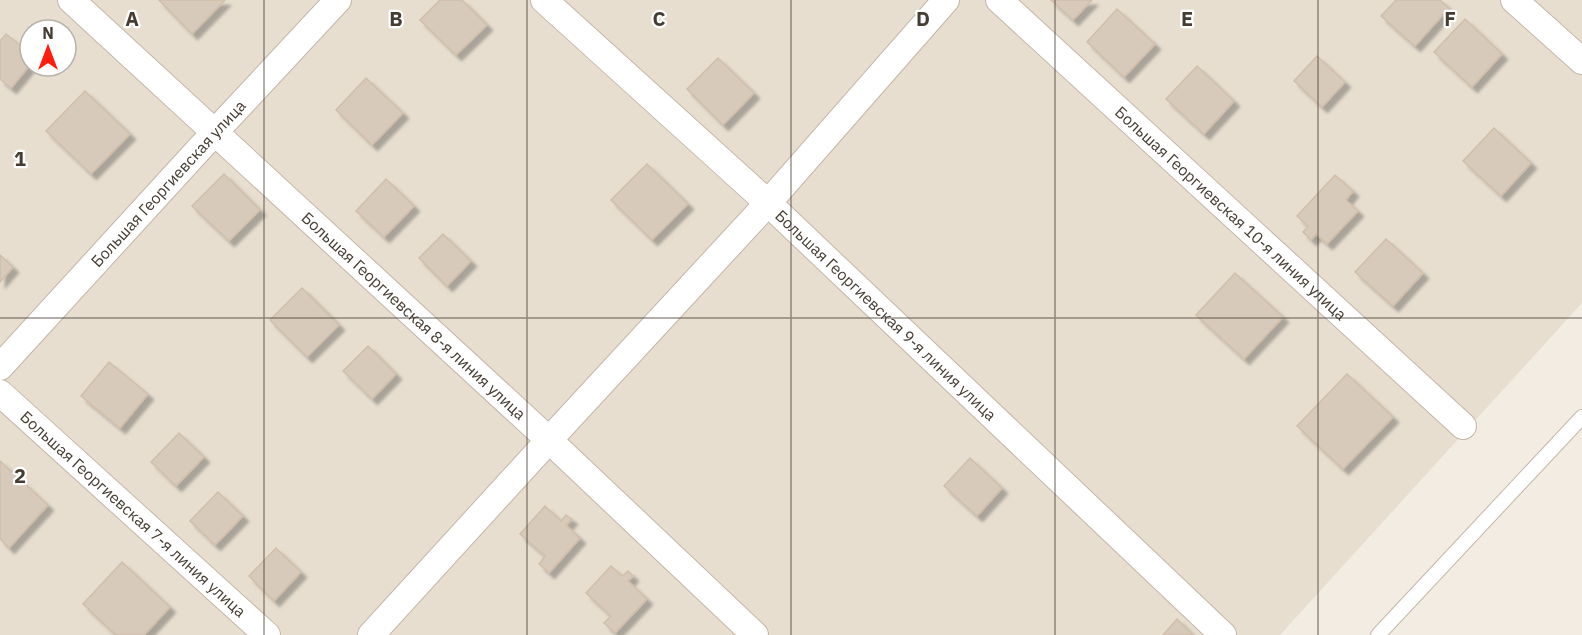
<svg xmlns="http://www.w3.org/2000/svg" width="1582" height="635" font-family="'IBM Plex Sans',sans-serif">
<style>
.residential{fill:#e7ded0;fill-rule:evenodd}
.building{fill:#d8caba;stroke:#d0beaa;stroke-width:1.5;filter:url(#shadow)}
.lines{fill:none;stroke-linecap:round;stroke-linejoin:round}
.service-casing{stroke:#c2b6a8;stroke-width:16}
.minor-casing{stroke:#c2b6a8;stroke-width:28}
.service{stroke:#fff;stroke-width:14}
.minor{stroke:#fff;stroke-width:26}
.grid{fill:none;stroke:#453c32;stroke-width:1.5;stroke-opacity:0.55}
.labels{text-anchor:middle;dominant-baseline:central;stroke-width:4.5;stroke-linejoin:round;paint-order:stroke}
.street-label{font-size:16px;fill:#453c32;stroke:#fff}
.grid-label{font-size:20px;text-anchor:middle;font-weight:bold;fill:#453c32;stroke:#fff;stroke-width:4.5;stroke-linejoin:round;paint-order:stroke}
</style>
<defs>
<filter id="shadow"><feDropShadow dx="5.5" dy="5.5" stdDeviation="1.5" flood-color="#0004"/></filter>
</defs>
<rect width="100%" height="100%" fill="#f3ece2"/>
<!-- residential -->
<path class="residential" d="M0,0H1582V303L1280,635H0ZM30,30H66V66H30Z"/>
<!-- building -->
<g class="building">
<path d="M159,0H225L192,34Z"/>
<path d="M440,0H462L487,25L456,55L420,20Z"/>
<path d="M1051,0H1092L1073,20Z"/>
<path d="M1396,0H1440L1449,8L1415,46L1381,16Z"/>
<path d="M1117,9L1155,44L1124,77L1087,42Z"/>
<path d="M1465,19L1502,54L1472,87L1434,52Z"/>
<path d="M6,34L30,53V65L11,88L0,79V41Z"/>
<path d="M1317,56L1345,82L1322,107L1294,81Z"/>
<path d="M718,58L754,93L723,125L687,89Z"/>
<path d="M1197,66L1234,101L1204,134L1166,99Z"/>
<path d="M366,78L403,113L372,145L336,110Z"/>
<path d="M85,91L130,134L91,174L46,131Z"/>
<path d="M1494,128L1531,163L1501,196L1463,161Z"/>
<path d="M647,164L688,204L652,240L611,200Z"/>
<path d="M224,174L260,210L229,241L192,206Z"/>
<path d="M1335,175L1353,191L1346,200L1358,211L1327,244L1316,234L1311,240L1303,232L1308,226L1297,216Z"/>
<path d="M386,179L414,206L384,237L356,211Z"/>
<path d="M443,234L471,261L447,286L419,258Z"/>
<path d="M1386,239L1423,273L1393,306L1355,272Z"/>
<path d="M0,255L13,267L0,282Z"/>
<path d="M1235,273L1283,317L1244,359L1196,315Z"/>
<path d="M302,288L339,325L307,357L270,320Z"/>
<path d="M368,346L396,374L372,399L343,371Z"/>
<path d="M109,362L148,394L120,428L81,396Z"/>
<path d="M1347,374L1393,417L1343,469L1297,426Z"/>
<path d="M179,433L204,457L176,486L151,462Z"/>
<path d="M970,458L1002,488L977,516L944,486Z"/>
<path d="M0,461L48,505L9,548L0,539Z"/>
<path d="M218,492L243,516L215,545L190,521Z"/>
<path d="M545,506L561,521L566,515L572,519L566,525L580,538L549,573L539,564L545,556L520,534Z"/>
<path d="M276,548L301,572L274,601L249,576Z"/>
<path d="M122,562L170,607L144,635H116L83,604Z"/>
<path d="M611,566L622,576L628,571L633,576L628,581L647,599L615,633L604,623L611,616L586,593Z"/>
<path d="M1177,619L1193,635H1163Z"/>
</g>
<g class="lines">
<defs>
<path id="service" d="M1378,635L1582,417"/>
<g id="minor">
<path id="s1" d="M71,0L549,440L755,635"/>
<path id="s2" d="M544,0L768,203L1223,635"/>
<path id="s3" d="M999,0L1463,426"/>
<path d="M1514,0L1582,61"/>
<path id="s4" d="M0,367L214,133L338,0"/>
<path id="s5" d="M0,393L267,635"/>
<path d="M371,635L549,440L768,203L946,0"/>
</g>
</defs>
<!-- service casing -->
<use href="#service" class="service-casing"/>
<!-- minor casing -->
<use href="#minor" class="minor-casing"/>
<!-- service -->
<use href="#service" class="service"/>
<!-- minor -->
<use href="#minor" class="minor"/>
</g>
<!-- grid -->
<path class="grid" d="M264,0V635M527,0V635M791,0V635M1055,0V635M1318,0V635M0,318H1582"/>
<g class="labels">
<!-- street labels -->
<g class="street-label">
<text stroke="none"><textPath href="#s4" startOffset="249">Большая Георгиевская улица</textPath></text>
<text stroke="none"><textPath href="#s3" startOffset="315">Большая Георгиевская 10-я линия улица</textPath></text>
<text stroke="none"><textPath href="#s2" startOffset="465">Большая Георгиевская 9-я линия улица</textPath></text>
<text stroke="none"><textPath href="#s1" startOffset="466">Большая Георгиевская 8-я линия улица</textPath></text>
<text stroke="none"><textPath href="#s5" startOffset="180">Большая Георгиевская 7-я линия улица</textPath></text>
</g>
</g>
<g class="grid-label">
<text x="132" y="26">A</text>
<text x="396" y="26">B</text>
<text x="659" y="26">C</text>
<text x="923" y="26">D</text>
<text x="1187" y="26">E</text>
<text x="1450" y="26">F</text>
<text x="20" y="166">1</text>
<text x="20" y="483">2</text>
</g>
<!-- north arrow -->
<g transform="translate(48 48)"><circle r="28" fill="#ffffff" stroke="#b5b1ad" stroke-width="1.5"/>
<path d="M0-4.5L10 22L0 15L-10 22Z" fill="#ff1d0d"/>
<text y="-9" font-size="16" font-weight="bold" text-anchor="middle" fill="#453c32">N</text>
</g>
</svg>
